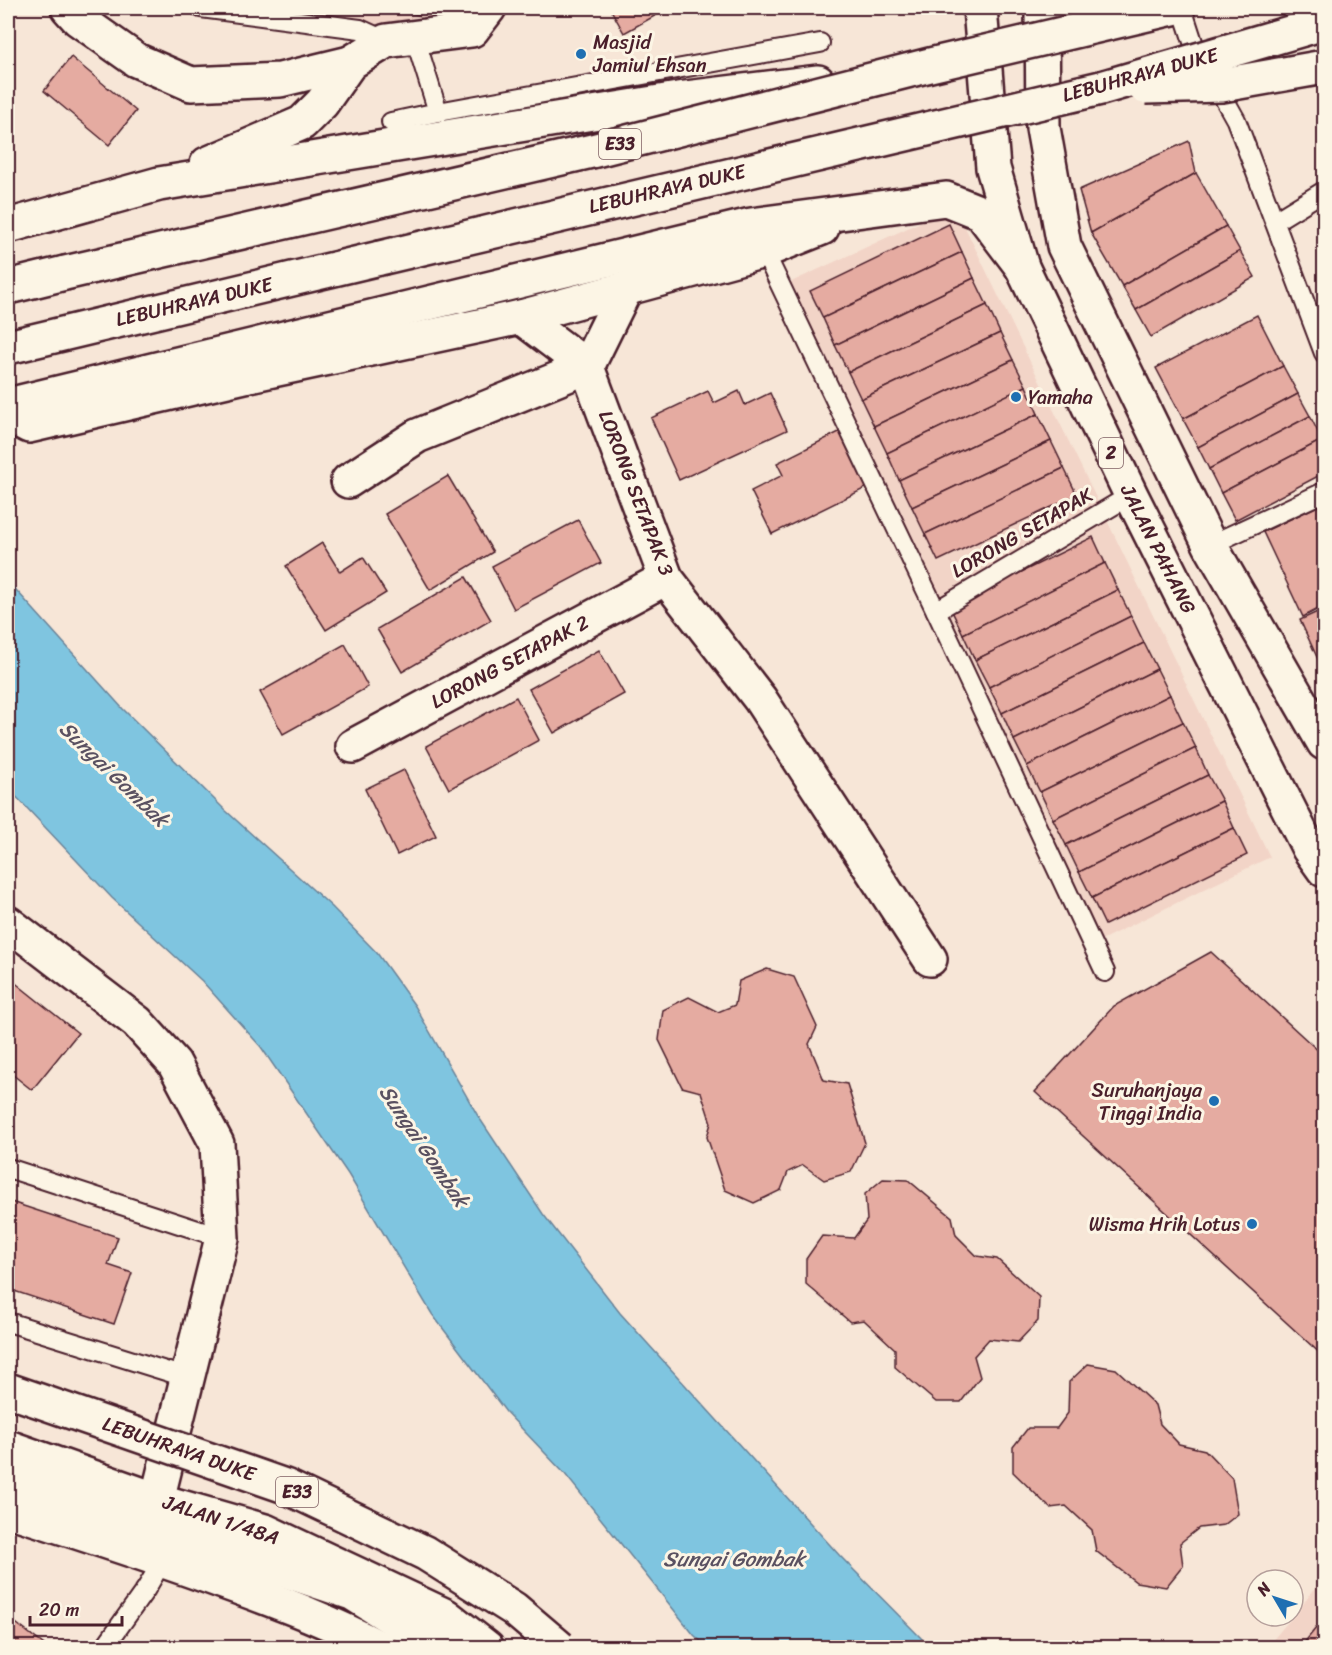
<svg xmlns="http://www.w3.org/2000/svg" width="1332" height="1655" font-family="Sriracha,sans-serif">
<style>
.built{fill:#f2d4c7}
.water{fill:#7fc5e0;stroke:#6a8398;stroke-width:1.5}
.building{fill:#e5aba1;stroke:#4a1f2b;stroke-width:1.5}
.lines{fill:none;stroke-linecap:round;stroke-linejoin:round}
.lane-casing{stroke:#4a1f2b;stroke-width:22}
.street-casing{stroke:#4a1f2b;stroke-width:38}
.secondary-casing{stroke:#4a1f2b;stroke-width:38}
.primary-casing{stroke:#4a1f2b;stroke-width:38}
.highway-casing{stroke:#4a1f2b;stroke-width:38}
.lane{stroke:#fcf5e5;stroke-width:18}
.street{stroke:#fcf5e5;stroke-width:33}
.secondary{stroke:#fcf5e5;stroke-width:33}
.primary{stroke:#fcf5e5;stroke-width:33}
.highway{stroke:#fcf5e5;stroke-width:33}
.highway-bridge-casing{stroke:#4a1f2b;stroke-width:38;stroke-linecap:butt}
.highway-bridge{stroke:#fcf5e5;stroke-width:33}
.poi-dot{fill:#1f6fb2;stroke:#fcf5e5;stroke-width:2}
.labels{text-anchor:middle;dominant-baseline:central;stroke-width:6;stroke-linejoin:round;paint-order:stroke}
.shield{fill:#fcf5e5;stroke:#7f5f63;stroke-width:1.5}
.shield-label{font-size:18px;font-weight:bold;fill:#4a1f2b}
.poi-label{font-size:20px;fill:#4a1f2b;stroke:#fcf5e5;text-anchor:start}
.street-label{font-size:20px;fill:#4a1f2b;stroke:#fcf5e5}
.water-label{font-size:21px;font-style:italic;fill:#5a5161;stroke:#fcf5e5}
</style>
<rect width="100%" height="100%" fill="#f7e6d7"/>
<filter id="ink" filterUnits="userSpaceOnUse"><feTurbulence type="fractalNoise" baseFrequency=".0167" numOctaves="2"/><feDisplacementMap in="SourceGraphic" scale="12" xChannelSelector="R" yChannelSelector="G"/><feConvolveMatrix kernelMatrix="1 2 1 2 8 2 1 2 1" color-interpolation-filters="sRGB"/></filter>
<g filter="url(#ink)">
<!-- built -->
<g class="built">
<path d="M246,8H472L464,18L382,26Z"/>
<path d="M940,213L963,223L1270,857L1099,941L789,283Z"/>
<path d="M1324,1577V1647L1266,1648L1293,1616Z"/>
</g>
<!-- water -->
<path class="water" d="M8,581L123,709L225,810L332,907L377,953L415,1006L478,1116L543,1214L620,1313L840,1556L930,1647H707L694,1635L565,1474L506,1412L432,1314L348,1174L261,1047L202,981L112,898L8,788Z"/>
<!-- building -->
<g class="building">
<path d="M373,8H402V12Z"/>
<path d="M402,8H428L419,15L402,12Z"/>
<path d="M610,8H669L624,33Z"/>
<path d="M71,57L136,111L109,145L44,91Z"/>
<path d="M1189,141L1196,173L1091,233L1079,190Z"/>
<path d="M1196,173L1226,226L1122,286L1091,233Z"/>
<path d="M949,224L962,252L823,318L810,291Z"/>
<path d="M1226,226L1240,251L1136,310L1122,286Z"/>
<path d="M1240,251L1255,277L1151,337L1136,310Z"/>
<path d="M962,252L974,278L835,345L823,318Z"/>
<path d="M974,278L987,305L848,372L835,345Z"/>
<path d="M987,305L1000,333L861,399L848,372Z"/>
<path d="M1257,315L1283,366L1183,419L1156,368Z"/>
<path d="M1000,333L1013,360L874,426L861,399Z"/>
<path d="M1013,360L1026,386L887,453L874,426Z"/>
<path d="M1283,366L1298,394L1198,447L1183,419Z"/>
<path d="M1026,386L1038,414L899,480L887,453Z"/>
<path d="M708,391L714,403L739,391L745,405L770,393L787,430L679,480L651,418Z"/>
<path d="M1298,394L1310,416L1209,469L1198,447Z"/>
<path d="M1038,414L1051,441L912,507L899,480Z"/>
<path d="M1310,416L1322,440L1221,493L1209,469Z"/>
<path d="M841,431L868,487L772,534L751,491L783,475L777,463Z"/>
<path d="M1322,440L1324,445V473L1235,520L1221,493Z"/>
<path d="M1051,441L1064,468L925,534L912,507Z"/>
<path d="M1064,468L1077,495L938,561L925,534Z"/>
<path d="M448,476L493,552L430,590L385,514Z"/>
<path d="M1324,503V606L1303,617L1263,532Z"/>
<path d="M578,520L601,563L514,609L492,566Z"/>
<path d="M1093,537L1105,563L963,634L950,607Z"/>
<path d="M322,543L340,572L363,557L386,593L326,630L286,566Z"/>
<path d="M1105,563L1118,590L975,660L963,634Z"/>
<path d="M466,577L491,620L402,672L377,629Z"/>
<path d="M1118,590L1131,616L989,687L975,660Z"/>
<path d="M1324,609V667L1322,668L1300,620Z"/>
<path d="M1131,616L1144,643L1002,713L989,687Z"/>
<path d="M1144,643L1157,669L1014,740L1002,713Z"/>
<path d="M345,644L368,687L283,734L260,692Z"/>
<path d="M599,650L624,694L554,733L529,689Z"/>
<path d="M1157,669L1170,695L1027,766L1014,740Z"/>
<path d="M1170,695L1183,722L1040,792L1027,766Z"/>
<path d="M516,697L539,740L449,789L426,746Z"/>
<path d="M1183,722L1196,748L1053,819L1040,792Z"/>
<path d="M1196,748L1208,775L1066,845L1053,819Z"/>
<path d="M404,770L436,836L397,855L365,789Z"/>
<path d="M1208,775L1222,801L1079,872L1066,845Z"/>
<path d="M1222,801L1234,828L1092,898L1079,872Z"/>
<path d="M1234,828L1247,855L1105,925L1092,898Z"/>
<path d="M1211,952L1324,1056V1357L1035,1092L1114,1006Z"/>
<path d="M767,969L794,977L817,1027L809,1044L824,1080L847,1084L865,1143L851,1172L824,1180L803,1165L788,1172L781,1190L754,1203L725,1190L707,1137L711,1123L701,1092L682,1087L659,1040L663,1010L689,997L718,1012L735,1005L739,981Z"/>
<path d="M8,977L78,1033L32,1090L8,1071Z"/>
<path d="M883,1179L908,1180L952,1217L956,1235L977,1256L997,1259L1039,1297L1038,1321L1018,1342L989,1339L974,1356L980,1377L961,1402H936L895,1367V1349L864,1320L850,1322L806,1284V1259L822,1236L854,1238L867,1220L865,1194Z"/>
<path d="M8,1201L118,1237L108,1265L132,1273L114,1324L8,1289Z"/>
<path d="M1088,1364L1116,1369L1155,1405L1160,1424L1179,1444L1205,1450L1232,1478L1238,1514L1224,1525L1199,1528L1180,1543L1183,1566L1166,1587L1136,1582L1096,1551L1092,1530L1066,1506L1050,1508L1013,1472V1447L1028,1428H1057L1068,1413L1069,1382Z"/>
<path d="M8,1617L48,1648H20L8,1638Z"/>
<path d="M1324,1618V1648H1300Z"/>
</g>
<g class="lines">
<defs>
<g id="lane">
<path d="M201,8L360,29L386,41"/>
<path d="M1058,8L1071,19L1091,20"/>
<path d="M1182,8L1194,45L1236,120L1324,353"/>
<path d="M438,112L820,43"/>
<path d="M391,122L438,112L415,38"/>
<path d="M1275,221L1324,191"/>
<path d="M764,251L936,611L1105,972"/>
<path d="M1210,545L1324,492"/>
<path d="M936,611L1131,495"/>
<path d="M8,1168L222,1238"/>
<path d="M8,1322L188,1378"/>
<path d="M104,1648L146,1589L163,1560"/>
</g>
<g id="street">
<path d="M68,8L78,19L136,60L191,84L280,80L350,63L386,41L472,30L489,8"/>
<path d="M521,317L587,367L666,578L760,699L930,959"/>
<path d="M587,367L625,290"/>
<path d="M348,481L417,436L587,367"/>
<path d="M353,746L666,578"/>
<path d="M8,923L137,1022L174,1063L217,1144L222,1238L157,1500"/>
</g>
<g id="secondary">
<path d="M8,1447L157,1500L265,1531L446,1616L487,1648"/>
<path d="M8,1510C84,1534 161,1559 237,1587C286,1605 334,1623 380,1648"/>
</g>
<g id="primary">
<path d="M980,8L993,168L1022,267L1131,495L1309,849L1324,870"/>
<path d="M1042,8L1043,128L1064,246L1210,545L1324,743"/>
</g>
<g id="highway">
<path d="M207,164L302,123L322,103L350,63"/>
<path d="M8,226L159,184L678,99L818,82"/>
<path d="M8,287L65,273"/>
<path d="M8,347L380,258"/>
<path d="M8,405L751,225L946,199L981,213L1022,267"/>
<path d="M8,415L29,426L245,376L521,317L764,251L822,228"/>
<path d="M8,1477L352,1593L440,1648"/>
</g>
</defs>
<!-- lane casing -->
<use href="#lane" class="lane-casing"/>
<!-- street casing -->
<use href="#street" class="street-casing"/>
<!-- secondary casing -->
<use href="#secondary" class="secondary-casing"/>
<!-- primary casing -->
<use href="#primary" class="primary-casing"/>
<!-- highway casing -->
<use href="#highway" class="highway-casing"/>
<!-- lane -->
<use href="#lane" class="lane"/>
<!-- street -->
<use href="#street" class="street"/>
<!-- secondary -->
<use href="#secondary" class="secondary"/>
<!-- primary -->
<use href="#primary" class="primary"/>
<!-- highway -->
<use href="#highway" class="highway"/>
<defs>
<g id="highway-bridge">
<path d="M1145,87L1222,85L1324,67"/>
<path d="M380,258L1101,88L1324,23"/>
<path d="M65,273L592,151L930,65L1173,8"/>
<path d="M8,1390L285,1486L425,1553L514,1609L560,1648"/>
</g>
</defs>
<!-- highway-bridge casing -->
<use href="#highway-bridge" class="highway-bridge-casing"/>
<!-- highway-bridge -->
<use href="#highway-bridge" class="highway-bridge"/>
</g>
</g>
<!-- markers -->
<g class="poi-dot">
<circle cx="581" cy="54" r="6"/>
<circle cx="1016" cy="397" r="6"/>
<circle cx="1214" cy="1101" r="6"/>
<circle cx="1252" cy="1224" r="6"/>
</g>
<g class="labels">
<!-- shield labels -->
<g class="shield">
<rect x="599" y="129" width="42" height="30" rx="4.5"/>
<rect x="1099" y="438" width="24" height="30" rx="4.5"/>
<rect x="276" y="1477" width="42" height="30" rx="4.5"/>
</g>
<g class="shield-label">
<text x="620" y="144">E33</text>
<text x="1111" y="453">2</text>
<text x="297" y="1492">E33</text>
</g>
<!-- poi labels -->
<g class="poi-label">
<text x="593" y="42">Masjid<tspan x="593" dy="23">Jamiul Ehsan</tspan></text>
<text x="1028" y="397">Yamaha</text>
<text x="1202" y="1090" text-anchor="end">Suruhanjaya<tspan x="1202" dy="23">Tinggi India</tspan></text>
<text x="1240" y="1224" text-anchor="end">Wisma Hrih Lotus</text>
</g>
<!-- street labels -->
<g class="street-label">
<text transform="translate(1140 75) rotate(-15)">LEBUHRAYA DUKE</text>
<text transform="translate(667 189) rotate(-13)">LEBUHRAYA DUKE</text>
<text transform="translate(194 302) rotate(-13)">LEBUHRAYA DUKE</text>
<text transform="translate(636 493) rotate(69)">LORONG SETAPAK 3</text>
<text transform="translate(1022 533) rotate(-30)">LORONG SETAPAK</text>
<text transform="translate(1158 549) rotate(63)">JALAN PAHANG</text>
<text transform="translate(510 662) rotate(-28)">LORONG SETAPAK 2</text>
<text transform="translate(179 1449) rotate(19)">LEBUHRAYA DUKE</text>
<text transform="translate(221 1520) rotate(18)">JALAN 1/48A</text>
</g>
<!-- water labels -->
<g class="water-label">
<text transform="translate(114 774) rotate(44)">Sungai Gombak</text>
<text transform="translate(424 1146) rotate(56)">Sungai Gombak</text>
<text x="734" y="1559">Sungai Gombak</text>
</g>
</g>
<!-- margin -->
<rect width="1332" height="1655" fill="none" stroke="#fcf5e5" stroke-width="30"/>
<rect x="15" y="15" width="1302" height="1625" fill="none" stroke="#4a1f2b" stroke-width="2" filter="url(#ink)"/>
<!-- north arrow -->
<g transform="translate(1275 1598) rotate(309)"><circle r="28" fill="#fcf5e5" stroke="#b59f9b" stroke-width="1.5"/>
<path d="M0-4.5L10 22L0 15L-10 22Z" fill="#1f6fb2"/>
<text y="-9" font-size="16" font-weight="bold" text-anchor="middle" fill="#4a1f2b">N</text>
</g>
<!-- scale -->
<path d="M30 1616v9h92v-9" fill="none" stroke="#4a1f2b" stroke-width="3"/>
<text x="39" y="1616" font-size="18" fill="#4a1f2b" stroke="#fcf5e5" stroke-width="4.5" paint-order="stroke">20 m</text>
</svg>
